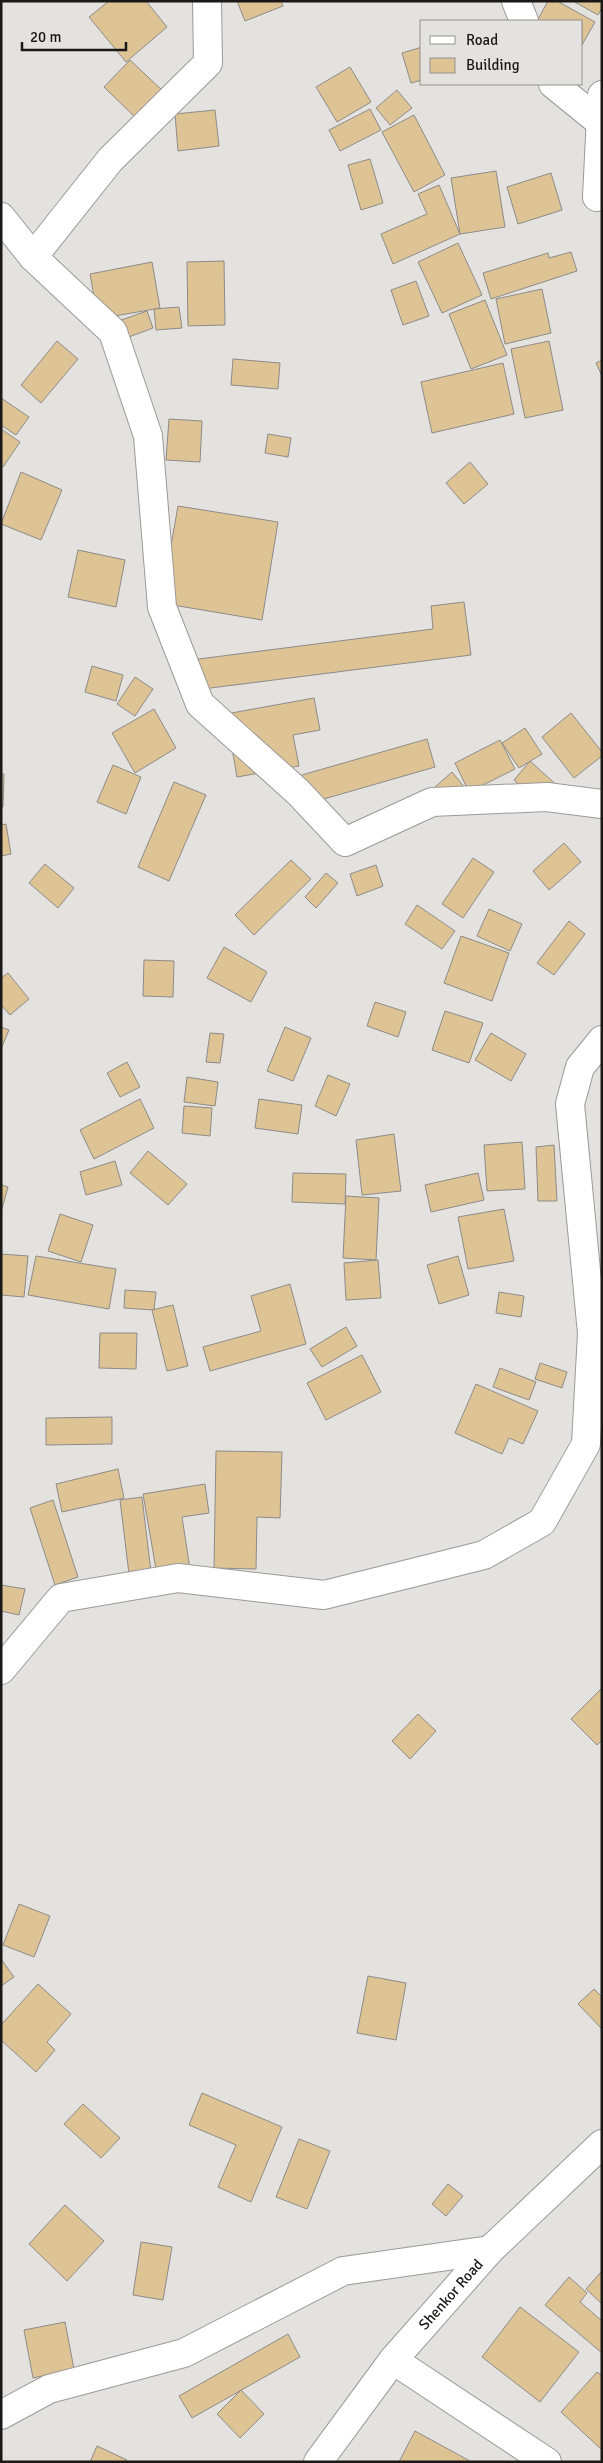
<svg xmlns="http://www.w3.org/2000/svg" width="603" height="2463" font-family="Signika,sans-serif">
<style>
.building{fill:#dec495;stroke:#8d8b89}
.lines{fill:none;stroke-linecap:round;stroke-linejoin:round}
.street-casing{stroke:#9c9a98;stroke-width:30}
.secondary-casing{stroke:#9c9a98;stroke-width:30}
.street{stroke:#fff;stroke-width:28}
.secondary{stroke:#fff;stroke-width:28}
.labels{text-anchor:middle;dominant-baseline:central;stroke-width:5;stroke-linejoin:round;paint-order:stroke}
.street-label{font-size:15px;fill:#1a1918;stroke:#e3e2df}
</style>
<rect width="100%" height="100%" fill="#e3e2df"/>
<!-- building -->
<g class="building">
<path d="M109,1H146L167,27L126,62L89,17Z"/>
<path d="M237,1H281L283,6L245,21Z"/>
<path d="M548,1H557L595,22L582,45V21H537Z"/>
<path d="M573,1H602V8L598,15Z"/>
<path d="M422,47V80L411,83L402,53Z"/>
<path d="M130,60L164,92L138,120L104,87Z"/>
<path d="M350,67L371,102L337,122L316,87Z"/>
<path d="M397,90L412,108L390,125L376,108Z"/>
<path d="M370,109L381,130L340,151L329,130Z"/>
<path d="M215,110L219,146L178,151L175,114Z"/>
<path d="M414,115L445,175L414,192L382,132Z"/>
<path d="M370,159L383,203L361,210L348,165Z"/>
<path d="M496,171L505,227L460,234L451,178Z"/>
<path d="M551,173L562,210L518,224L507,187Z"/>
<path d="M439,185L460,234L393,264L381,234L427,214L418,194Z"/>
<path d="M458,243L482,295L442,313L418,262Z"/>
<path d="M571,252L577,271L491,299L483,273L548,253L549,258Z"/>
<path d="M224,261L225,325L188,326L187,262Z"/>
<path d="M152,262L160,308L98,319L90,274Z"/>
<path d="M416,281L429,316L403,325L391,290Z"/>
<path d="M542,289L551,333L505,344L496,299Z"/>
<path d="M485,300L507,355L471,369L449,314Z"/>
<path d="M179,307L182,328L156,330L154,309Z"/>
<path d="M147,311L153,328L113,343L107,325Z"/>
<path d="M57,341L78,359L41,403L21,385Z"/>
<path d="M549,341L563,410L525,418L511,349Z"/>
<path d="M233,359L280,363L278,389L231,385Z"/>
<path d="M602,360V376L596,363Z"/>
<path d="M503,363L514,414L432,433L421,382Z"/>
<path d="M1,398L29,417L16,435L1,425Z"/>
<path d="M169,419L202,421L200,462L166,460Z"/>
<path d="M1,429L20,442L3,467L1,466Z"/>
<path d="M268,434L291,438L288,457L265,453Z"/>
<path d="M470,462L488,484L464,504L446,483Z"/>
<path d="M21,472L62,490L41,540L1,524Z"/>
<path d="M178,506L278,522L262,620L161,603Z"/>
<path d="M78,550L125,560L116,607L68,597Z"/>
<path d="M464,602L471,655L195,690L191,660L433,629L431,606Z"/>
<path d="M92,666L123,675L116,701L85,692Z"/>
<path d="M135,677L153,689L135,716L117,704Z"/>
<path d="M314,698L320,730L293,735L299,766L237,777L226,714Z"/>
<path d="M154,709L176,748L135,773L112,733Z"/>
<path d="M571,713L602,752V756L574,778L542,737Z"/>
<path d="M525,728L542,754L519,768L502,743Z"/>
<path d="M427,739L435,767L296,807L288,779Z"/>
<path d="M500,740L515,769L469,792L455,763Z"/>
<path d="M530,761L561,789L544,808L514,780Z"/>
<path d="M113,765L141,777L126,814L97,802Z"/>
<path d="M452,772L474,799L457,814L435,787Z"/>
<path d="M1,774H4L3,807H1Z"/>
<path d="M174,782L206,795L169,881L138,867Z"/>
<path d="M6,824L11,854L1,856V825Z"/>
<path d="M564,843L581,862L549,890L533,871Z"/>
<path d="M473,858L494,872L463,918L442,904Z"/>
<path d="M291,860L311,879L254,935L235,915Z"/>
<path d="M45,864L74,888L58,908L29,883Z"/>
<path d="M376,865L383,886L357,896L350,874Z"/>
<path d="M326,873L338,883L316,908L305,897Z"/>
<path d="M417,905L455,931L442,949L405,924Z"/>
<path d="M489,909L522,924L510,951L477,936Z"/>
<path d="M569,921L585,934L554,975L537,963Z"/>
<path d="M461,936L509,953L492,1001L444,983Z"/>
<path d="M224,947L267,972L251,1002L207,978Z"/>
<path d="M144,960L174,961L173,997L143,996Z"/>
<path d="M8,973L29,999L10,1015L1,1005V978Z"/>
<path d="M375,1002L406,1012L398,1037L367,1026Z"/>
<path d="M445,1011L483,1023L469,1063L432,1050Z"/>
<path d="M1,1027L9,1030L1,1049Z"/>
<path d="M285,1027L311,1038L293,1081L267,1071Z"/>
<path d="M210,1033L224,1034L220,1063L206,1062Z"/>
<path d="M491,1033L526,1054L511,1081L475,1060Z"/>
<path d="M127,1062L140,1087L120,1097L107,1073Z"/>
<path d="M328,1075L350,1084L336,1116L315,1106Z"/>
<path d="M187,1077L218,1082L215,1106L184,1102Z"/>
<path d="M140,1099L154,1128L94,1159L80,1130Z"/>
<path d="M259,1099L302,1105L298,1134L255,1128Z"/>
<path d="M184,1106L212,1108L210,1136L182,1133Z"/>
<path d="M394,1134L401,1191L362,1195L356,1140Z"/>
<path d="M522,1142L525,1189L487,1191L484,1145Z"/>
<path d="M554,1145L557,1201H538L536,1147Z"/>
<path d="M148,1151L187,1184L168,1205L130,1173Z"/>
<path d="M115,1161L122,1185L86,1195L80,1172Z"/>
<path d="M293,1173L346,1174L345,1204L292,1202Z"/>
<path d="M478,1173L484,1200L431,1212L425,1185Z"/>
<path d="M1,1185L8,1187L1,1212Z"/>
<path d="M346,1196L379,1198L376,1260L343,1258Z"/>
<path d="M504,1209L514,1261L468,1269L458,1217Z"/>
<path d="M60,1214L93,1225L81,1262L48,1251Z"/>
<path d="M1,1254L28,1256L24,1297L1,1295Z"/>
<path d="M36,1256L116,1269L109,1309L28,1295Z"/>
<path d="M458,1256L469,1295L439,1304L427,1265Z"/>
<path d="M378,1260L381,1298L346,1300L344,1263Z"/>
<path d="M290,1284L306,1344L210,1371L203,1347L261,1331L251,1296Z"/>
<path d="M125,1290L156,1292L154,1310L124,1308Z"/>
<path d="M499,1292L524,1296L521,1317L496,1313Z"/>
<path d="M173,1305L188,1366L167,1371L152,1310Z"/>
<path d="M346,1327L357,1346L322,1367L310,1349Z"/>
<path d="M100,1333H137L136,1369L99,1368Z"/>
<path d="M362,1355L381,1392L326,1420L307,1383Z"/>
<path d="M540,1363L567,1372L562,1388L535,1379Z"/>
<path d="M500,1368L536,1382L529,1400L493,1387Z"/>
<path d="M476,1384L538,1411L523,1444L509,1438L502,1454L455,1433Z"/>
<path d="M112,1417V1444L46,1445V1418Z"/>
<path d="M216,1451L282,1452L280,1518L257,1517L256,1569L214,1568Z"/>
<path d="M118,1469L124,1498L62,1512L56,1484Z"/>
<path d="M205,1484L209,1513L182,1517L190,1569L157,1575L143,1494Z"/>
<path d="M142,1497L151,1572L129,1574L120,1500Z"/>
<path d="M53,1500L78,1577L55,1585L30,1508Z"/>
<path d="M1,1585L25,1589L19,1615L1,1611Z"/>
<path d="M602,1688V1740L597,1745L571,1719Z"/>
<path d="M418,1714L436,1731L410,1759L392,1741Z"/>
<path d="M19,1904L50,1916L34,1957L3,1945Z"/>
<path d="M1,1959L14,1977L1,1986Z"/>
<path d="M368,1976L406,1983L396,2040L357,2033Z"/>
<path d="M38,1984L71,2014L47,2042L55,2050L36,2072L1,2040V2025Z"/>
<path d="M594,1989L602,1997V2029L578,2004Z"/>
<path d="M202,2093L282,2127L251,2202L218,2187L236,2145L189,2125Z"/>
<path d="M83,2104L120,2138L101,2158L64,2124Z"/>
<path d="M299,2139L330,2151L307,2209L276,2197Z"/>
<path d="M448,2184L463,2196L446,2216L432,2204Z"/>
<path d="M65,2205L104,2241L67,2281L29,2244Z"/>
<path d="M141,2242L172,2247L163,2300L133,2295Z"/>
<path d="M602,2271V2304L586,2289Z"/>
<path d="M569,2277L587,2293L580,2302L602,2321V2353L545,2305Z"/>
<path d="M520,2307L579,2352L540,2402L482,2357Z"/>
<path d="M65,2322L74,2369L33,2378L24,2330Z"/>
<path d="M288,2334L300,2357L192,2418L179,2396Z"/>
<path d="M597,2372L602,2376V2450L561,2412Z"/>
<path d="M241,2390L264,2414L240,2438L217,2414Z"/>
<path d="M415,2431L470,2461V2462H399Z"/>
<path d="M97,2446L127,2460L126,2462H90Z"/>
</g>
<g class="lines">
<defs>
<g id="street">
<path d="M207,1L208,63L110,160L33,257L113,332L148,436L162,607L200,704L298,792L345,842L432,802L547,797L602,804"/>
<path d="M516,1L524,21"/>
<path d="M553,84L601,123"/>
<path d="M597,197L602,95"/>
<path d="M1,217L33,257"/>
<path d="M1,1670L61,1598L178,1578L324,1595L484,1555L542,1522L586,1444L592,1333L570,1104L580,1067L602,1040"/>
<path d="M393,2360L547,2462"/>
<path d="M1,2415L49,2389L184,2353L343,2271L490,2250"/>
</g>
<g id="secondary">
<path id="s1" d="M318,2462L393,2360L490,2250L602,2144"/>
</g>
</defs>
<!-- street casing -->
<use href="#street" class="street-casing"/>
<!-- secondary casing -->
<use href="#secondary" class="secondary-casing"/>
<!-- street -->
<use href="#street" class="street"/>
<!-- secondary -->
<use href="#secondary" class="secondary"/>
</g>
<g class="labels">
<!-- street labels -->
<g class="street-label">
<text stroke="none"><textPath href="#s1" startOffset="214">Shenkor Road</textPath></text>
</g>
</g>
<!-- border -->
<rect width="603" height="2463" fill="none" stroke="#1a1918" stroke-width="5"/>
<!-- legend -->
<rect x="420" y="20" width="162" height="65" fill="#e3e2df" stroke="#93928f"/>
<rect x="430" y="36" width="25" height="8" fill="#ffffff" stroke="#93928f"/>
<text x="466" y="45" font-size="15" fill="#1a1918">Road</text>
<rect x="430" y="58" width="25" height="15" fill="#dec495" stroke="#93928f"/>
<text x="466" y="70" font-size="15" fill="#1a1918">Building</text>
<!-- scale -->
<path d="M22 42v8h104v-8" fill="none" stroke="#1a1918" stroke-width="2.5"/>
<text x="30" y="42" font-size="15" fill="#1a1918" stroke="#e3e2df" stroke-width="4" paint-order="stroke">20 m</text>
</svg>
